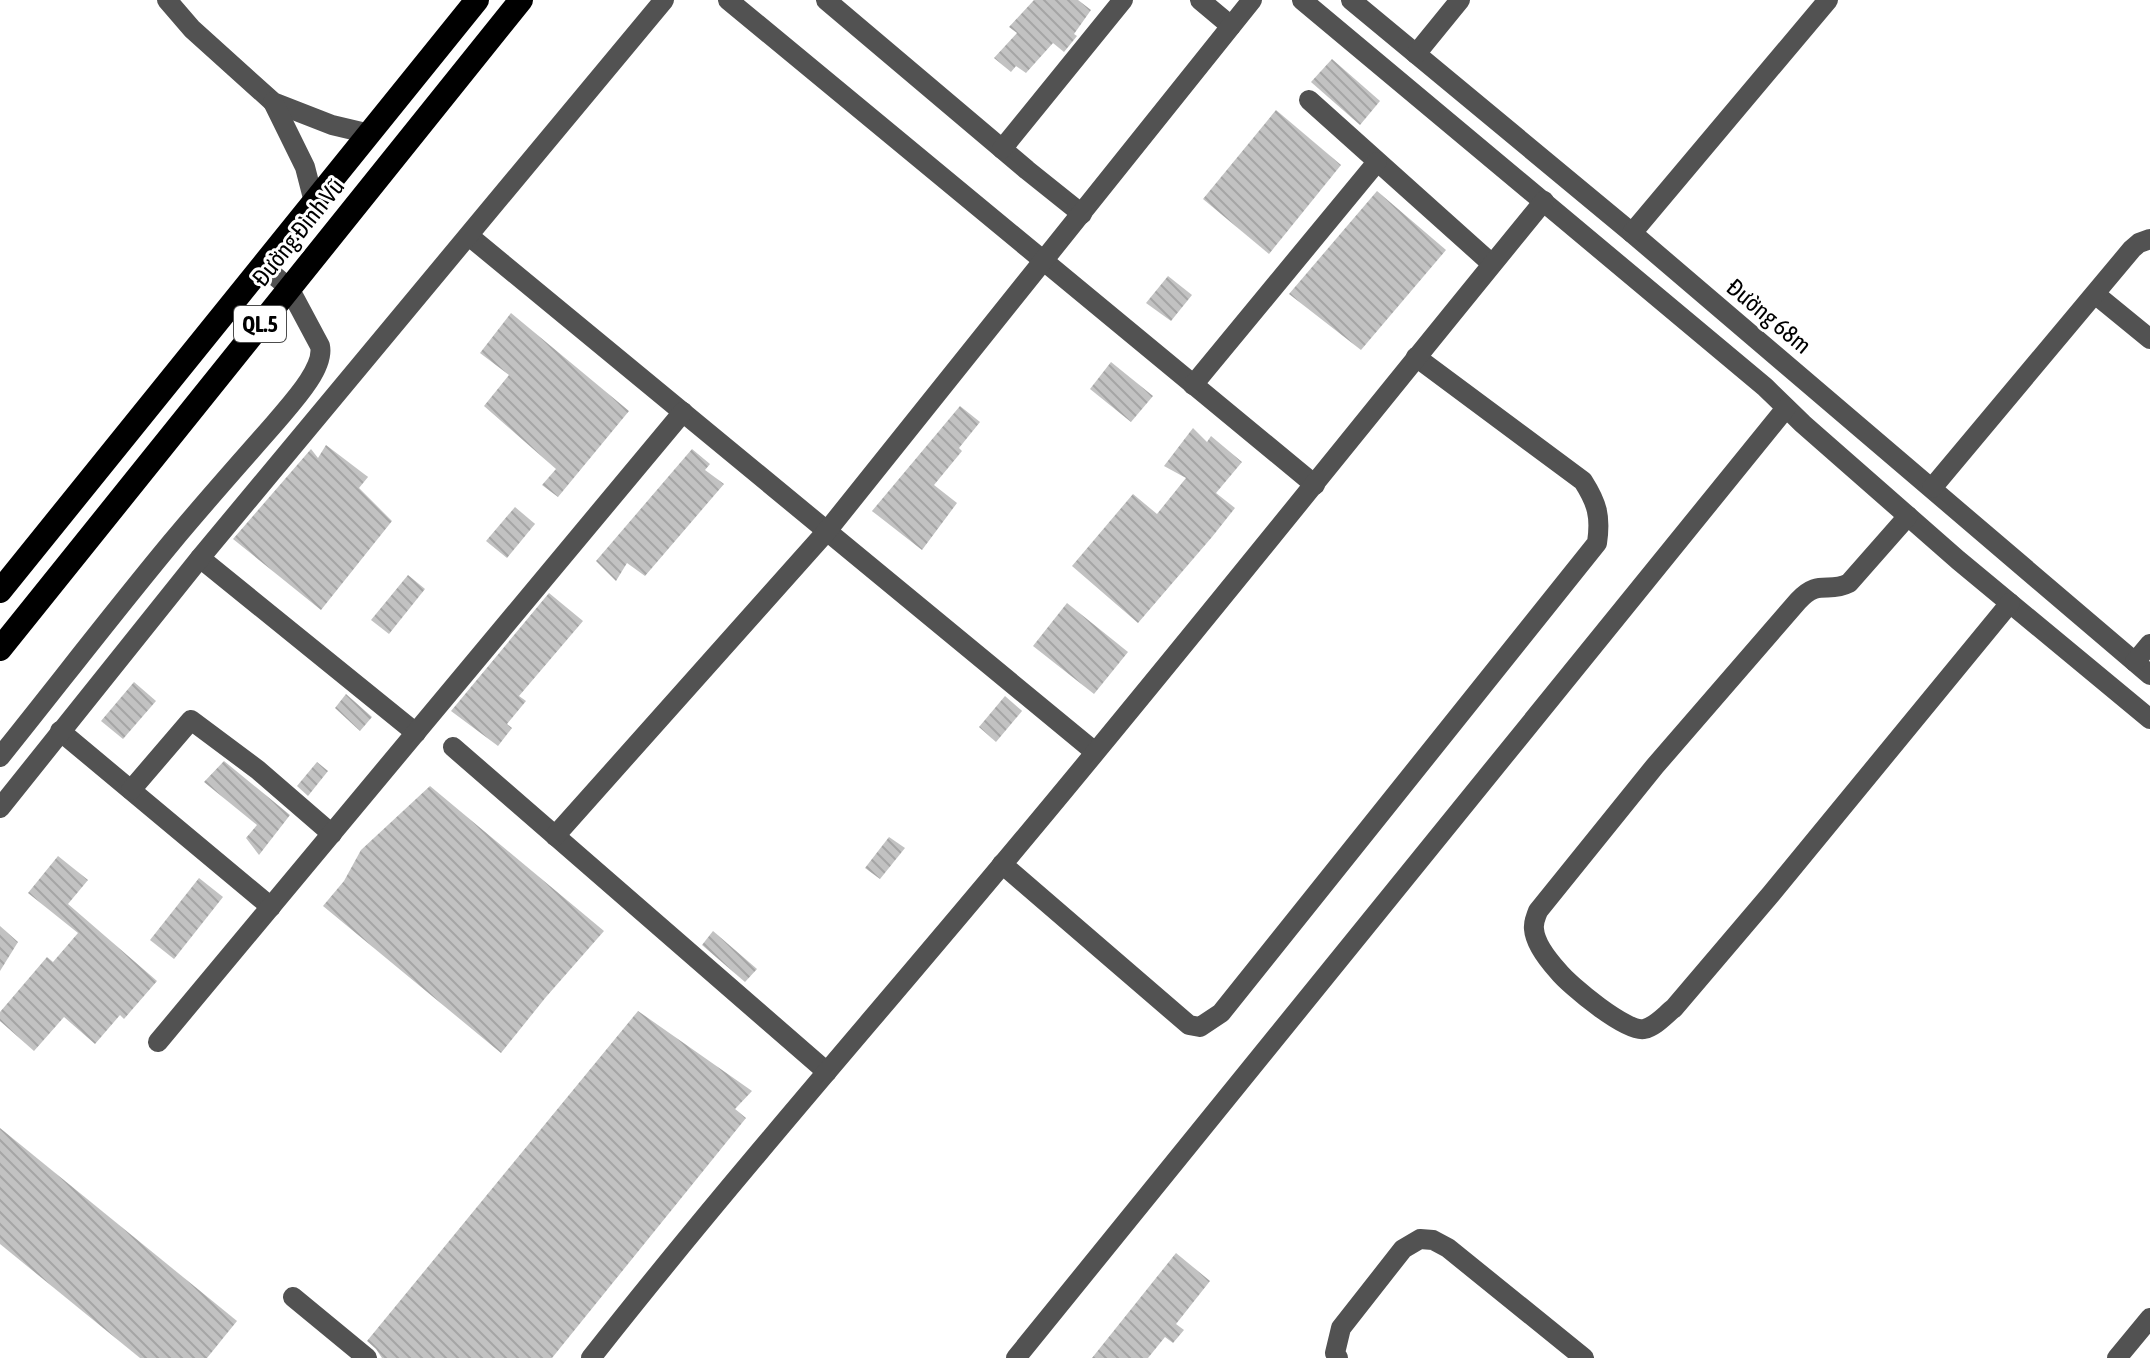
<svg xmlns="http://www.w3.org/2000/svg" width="2150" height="1358" font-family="'Asap Condensed',sans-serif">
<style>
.building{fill:url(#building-back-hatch)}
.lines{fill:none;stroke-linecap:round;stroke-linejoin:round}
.minor{stroke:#525252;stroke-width:20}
.highway{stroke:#000;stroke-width:24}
.labels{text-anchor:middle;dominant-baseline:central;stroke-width:6;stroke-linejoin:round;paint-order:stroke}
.shield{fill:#fff;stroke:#4c4c4c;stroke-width:2}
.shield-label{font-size:22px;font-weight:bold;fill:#000}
.street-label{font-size:24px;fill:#000;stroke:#fff}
</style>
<defs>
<pattern id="building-back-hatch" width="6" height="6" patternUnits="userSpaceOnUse" patternTransform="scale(2)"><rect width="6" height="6" fill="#c2c2c2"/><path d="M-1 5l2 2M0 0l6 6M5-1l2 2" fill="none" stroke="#a5a5a5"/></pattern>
</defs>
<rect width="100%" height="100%" fill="#fff"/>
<!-- building -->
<g class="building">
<path d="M1034,0H1078L1091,10L1074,34L1077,36L1064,52L1053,43L1026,73L1016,66L1011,72L994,58L1017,33L1009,27Z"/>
<path d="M1332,59L1380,101L1360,125L1311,82Z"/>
<path d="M1276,110L1341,165L1269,254L1203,199Z"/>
<path d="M1377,191L1446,250L1361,350L1289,294Z"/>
<path d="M1168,276L1192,295L1171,321L1146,303Z"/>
<path d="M511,313L629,411L558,497L542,485L556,469L484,406L509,375L480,353Z"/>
<path d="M1111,362L1153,396L1131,422L1090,389Z"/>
<path d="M960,406L980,422L959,448L962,451L934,485L957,503L922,550L872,511Z"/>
<path d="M1193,428L1207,442L1211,436L1242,462L1216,493L1235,508L1212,537L1138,623L1072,566L1133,494L1157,514L1186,478L1164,466Z"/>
<path d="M326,445L368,477L359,488L392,521L321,610L233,539L311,449L318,458Z"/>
<path d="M692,449L710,464L705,470L724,484L645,576L627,563L616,581L596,561Z"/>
<path d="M515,507L535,524L507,558L486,541Z"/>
<path d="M408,575L425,589L389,634L371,620Z"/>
<path d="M549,593L583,621L519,696L526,701L507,724L512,728L498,746L451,711Z"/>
<path d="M1067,603L1128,652L1094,694L1033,646Z"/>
<path d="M134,682L156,701L123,739L101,721Z"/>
<path d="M346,694L372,717L360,731L335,708Z"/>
<path d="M1005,696L1022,711L996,742L979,727Z"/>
<path d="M224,761L290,815L259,855L246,838L257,825L204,782Z"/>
<path d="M317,762L328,771L308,796L297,786Z"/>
<path d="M430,786L604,931L546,997L501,1053L323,906L344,881L361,850Z"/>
<path d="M889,837L905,848L880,879L865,868Z"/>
<path d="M58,856L88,880L68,904L157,981L124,1019L120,1015L95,1044L64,1017L34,1051L0,1021V1012L47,957L53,962L78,933L28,893Z"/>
<path d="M199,878L223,897L174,959L150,940Z"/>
<path d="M0,926L18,942L0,971Z"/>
<path d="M713,931L757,969L745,982L702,945Z"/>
<path d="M638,1011L752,1091L735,1109L746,1118L552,1358H382L376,1349L367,1341Z"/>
<path d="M0,1128L237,1321L207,1358H140L0,1244Z"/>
<path d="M1176,1253L1210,1281L1176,1324L1184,1330L1173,1343L1165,1337L1148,1358H1092Z"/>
</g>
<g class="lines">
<!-- minor -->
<g class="minor">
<path d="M167,0L192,29L273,102L332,125L370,134"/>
<path d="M728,0L1315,485"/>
<path d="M826,0L1027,170L1082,214"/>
<path d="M1200,0L1231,26"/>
<path d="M1302,0L1765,387L1803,424L1958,560L2150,719"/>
<path d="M1351,0L1632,233L2150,675"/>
<path d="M1416,54L1460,0"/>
<path d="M1309,100L1492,264"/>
<path d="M273,102L305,167L314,202"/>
<path d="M1002,149L1123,0"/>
<path d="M1632,233L1828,0"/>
<path d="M469,236L1095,752"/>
<path d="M2095,294L2150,339"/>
<path d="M1193,385L1377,162"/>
<path d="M1932,488L2132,249L2139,243L2150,239"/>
<path d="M1908,516L1849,583C1828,594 1819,578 1798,601L1655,766L1538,911C1536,917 1533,922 1534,929C1535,943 1549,961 1558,971C1569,985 1627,1033 1644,1029C1655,1027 1665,1015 1674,1008L1771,894L2010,603"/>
<path d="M200,558L416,733"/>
<path d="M2135,662L2150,644"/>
<path d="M60,731L271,907"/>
<path d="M453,747L827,1072"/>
<path d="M0,757C57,686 113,613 171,543C205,502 240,463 275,423C289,406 325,369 320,346L289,288L262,265"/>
<path d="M131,790L191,720L258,770L332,834"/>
<path d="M0,808L200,558L664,0"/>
<path d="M555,836L827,531L1252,0"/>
<path d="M1002,864L1189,1025L1200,1027L1221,1013L1597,543C1601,516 1597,503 1583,481L1416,357"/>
<path d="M158,1042L683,412"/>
<path d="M293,1297L367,1358"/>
<path d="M591,1358C723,1190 864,1030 1001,866C1185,647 1363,422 1544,201"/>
<path d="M1016,1358L1786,408"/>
<path d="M1338,1358L1335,1353L1341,1328L1403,1249L1420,1239L1433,1240L1448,1248L1584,1358"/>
<path d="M2117,1358L2150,1318"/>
</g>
<!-- highway -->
<g class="highway">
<path d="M0,591L477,0"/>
<path d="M0,649L521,0"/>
</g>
</g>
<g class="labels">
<!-- shield labels -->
<rect class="shield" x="234" y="306" width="52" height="36" rx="6"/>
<g class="shield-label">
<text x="260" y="324">QL.5</text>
</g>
<!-- street labels -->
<g class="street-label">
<text transform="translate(298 232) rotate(-51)">Đường Đình Vũ</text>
<text transform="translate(1769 316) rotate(40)">Đường 68m</text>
</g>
</g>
</svg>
